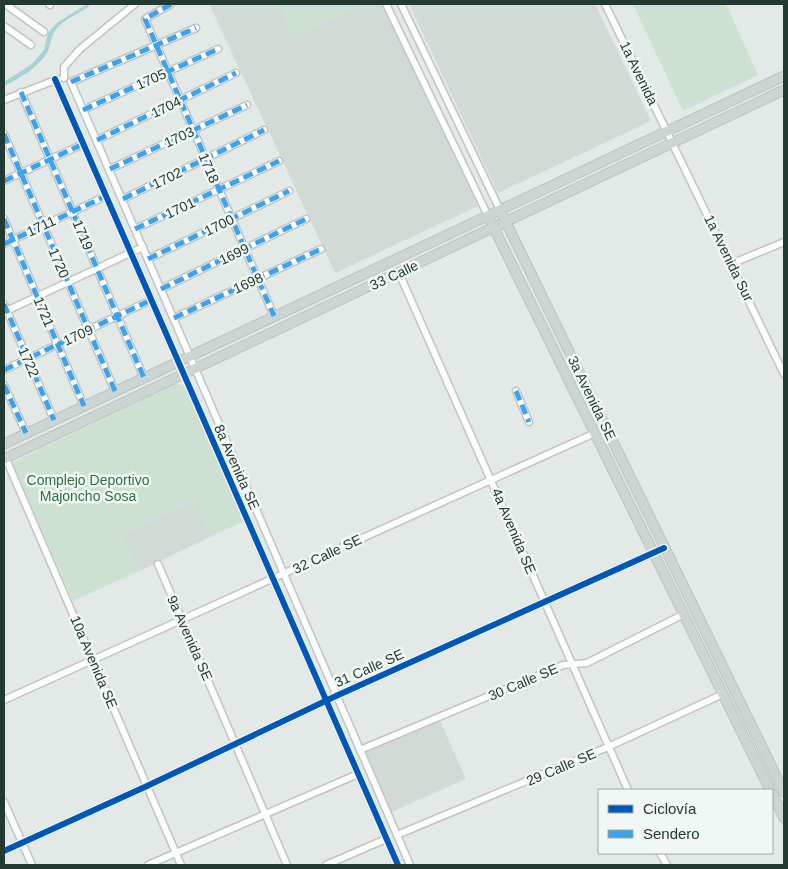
<svg xmlns="http://www.w3.org/2000/svg" width="788" height="869" font-family="Arial,sans-serif">
<style>
.built{fill:#d1dad5}
.green{fill:#cce1d2}
.water{fill:#a5d2d5}
.lines{fill:none;stroke-linecap:round;stroke-linejoin:round}
.minor-casing{stroke:#c0c5c3;stroke-width:9}
.major-casing{stroke:#bcc4c2;stroke-width:11}
.minor{stroke:#fbfcfb;stroke-width:6}
.major{stroke:#cdd5d2;stroke-width:9}
.quiet{stroke:#3ea3eb;stroke-width:5;stroke-dasharray:10 5;stroke-linecap:butt}
.cycleway-casing{stroke:#f1f7f4;stroke-width:9}
.cycleway{stroke:#0057b8;stroke-width:6}
.labels{text-anchor:middle;dominant-baseline:central;stroke-width:5;stroke-linejoin:round;paint-order:stroke}
.street-label{font-size:14px;fill:#223a32;stroke:#f1f7f4}
.park-label{font-size:14px;fill:#2e6f43;stroke:#f1f7f4}
</style>
<rect width="100%" height="100%" fill="#e3e9e6"/>
<!-- built -->
<g class="built">
<path d="M209,4H381L478,206L335,273Z"/>
<path d="M409,4H595L651,121L498,193Z"/>
<path d="M195,500L212,536L139,571L122,534Z"/>
<path d="M440,721L466,779L391,812L366,752Z"/>
</g>
<!-- green -->
<g class="green">
<path d="M279,4H356L357,7L293,38Z"/>
<path d="M633,4H726L758,75L683,111Z"/>
<path d="M176,383L184,386L186,389L244,521L212,536L194,500L122,534L139,571L73,601L13,465L14,462Z"/>
</g>
<!-- water -->
<path class="water" d="M87,4H91C82,13 68,17 59,26C50,34 52,44 47,53C37,68 20,78 4,86V82L32,64L44,50L48,33L57,23Z"/>
<g class="lines">
<defs>
<g id="minor">
<path d="M5,4L44,32"/>
<path d="M49,4L50,5"/>
<path d="M171,4L145,19L274,316"/>
<path d="M386,4L488,216"/>
<path d="M401,4L500,210"/>
<path d="M605,4L784,374"/>
<path d="M4,26L31,45"/>
<path d="M64,78V67L80,49L135,4"/>
<path d="M55,79L398,865"/>
<path d="M71,82L410,865"/>
<path d="M71,82L196,28"/>
<path d="M21,92L144,378"/>
<path d="M4,100L58,79"/>
<path d="M83,110L218,49"/>
<path d="M4,134L115,391"/>
<path d="M97,140L236,73"/>
<path d="M110,169L247,105"/>
<path d="M4,181L83,144"/>
<path d="M123,199L264,130"/>
<path d="M4,219L84,406"/>
<path d="M135,229L279,161"/>
<path d="M4,244L106,196"/>
<path d="M148,259L289,191"/>
<path d="M731,264L784,242"/>
<path d="M399,273L628,790"/>
<path d="M161,289L306,219"/>
<path d="M4,304L54,420"/>
<path d="M4,312L143,247"/>
<path d="M174,318L321,249"/>
<path d="M4,370L151,300"/>
<path d="M4,385L26,433"/>
<path d="M516,391L529,422"/>
<path d="M6,459L181,865"/>
<path d="M158,564L287,865"/>
<path d="M4,700L595,433"/>
<path d="M360,750L563,665L587,663L684,614"/>
<path d="M4,802L32,865"/>
<path d="M397,835L608,747L723,694"/>
<path d="M4,851L147,786L336,696L664,548"/>
<path d="M660,853L667,865"/>
<path d="M148,865L358,774"/>
<path d="M326,865L386,839"/>
</g>
<g id="major">
<path d="M500,210L784,792"/>
<path d="M488,216L770,790"/>
<path d="M4,444L784,76"/>
<path d="M4,459L784,90"/>
<path d="M772,793L784,818"/>
</g>
</defs>
<!-- minor casing -->
<use href="#minor" class="minor-casing"/>
<!-- major casing -->
<use href="#major" class="major-casing"/>
<!-- minor -->
<use href="#minor" class="minor"/>
<!-- major -->
<use href="#major" class="major"/>
<!-- quiet -->
<g class="quiet">
<path d="M171,4L145,19L274,316"/>
<path d="M71,82L196,28"/>
<path d="M21,92L144,378"/>
<path d="M83,110L218,49"/>
<path d="M4,134L115,391"/>
<path d="M97,140L236,73"/>
<path d="M110,169L247,105"/>
<path d="M4,181L83,144"/>
<path d="M123,199L264,130"/>
<path d="M4,219L84,406"/>
<path d="M135,229L279,161"/>
<path d="M4,244L106,196"/>
<path d="M148,259L289,191"/>
<path d="M161,289L306,219"/>
<path d="M4,304L54,420"/>
<path d="M174,318L321,249"/>
<path d="M4,370L151,300"/>
<path d="M4,385L26,433"/>
<path d="M516,391L529,422"/>
</g>
<defs>
<g id="cycleway">
<path d="M55,79L398,865"/>
<path d="M4,851L147,786L336,696L664,548"/>
</g>
</defs>
<!-- cycleway casing -->
<use href="#cycleway" class="cycleway-casing"/>
<!-- cycleway -->
<use href="#cycleway" class="cycleway"/>
</g>
<g class="labels">
<!-- street labels -->
<g class="street-label">
<text transform="translate(639 73) rotate(64)">1a Avenida</text>
<text transform="translate(151 79) rotate(-24)">1705</text>
<text transform="translate(166 107) rotate(-26)">1704</text>
<text transform="translate(179 137) rotate(-25)">1703</text>
<text transform="translate(209 168) rotate(67)">1718</text>
<text transform="translate(167 178) rotate(-26)">1702</text>
<text transform="translate(180 208) rotate(-25)">1701</text>
<text transform="translate(219 225) rotate(-26)">1700</text>
<text transform="translate(41 226) rotate(-25)">1711</text>
<text transform="translate(83 235) rotate(67)">1719</text>
<text transform="translate(234 254) rotate(-26)">1699</text>
<text transform="translate(729 258) rotate(64)">1a Avenida Sur</text>
<text transform="translate(59 263) rotate(67)">1720</text>
<text transform="translate(394 275) rotate(-25)">33 Calle</text>
<text transform="translate(248 283) rotate(-25)">1698</text>
<text transform="translate(44 312) rotate(67)">1721</text>
<text transform="translate(78 335) rotate(-25)">1709</text>
<text transform="translate(29 362) rotate(66)">1722</text>
<text transform="translate(592 398) rotate(64)">3a Avenida SE</text>
<text transform="translate(237 467) rotate(66)">8a Avenida SE</text>
<text transform="translate(514 531) rotate(67)">4a Avenida SE</text>
<text transform="translate(327 554) rotate(-25)">32 Calle SE</text>
<text transform="translate(190 638) rotate(66)">9a Avenida SE</text>
<text transform="translate(94 662) rotate(67)">10a Avenida SE</text>
<text transform="translate(369 668) rotate(-24)">31 Calle SE</text>
<text transform="translate(523 682) rotate(-23)">30 Calle SE</text>
<text transform="translate(561 767) rotate(-23)">29 Calle SE</text>
</g>
<!-- park labels -->
<g class="park-label">
<text x="88" y="480">Complejo Deportivo<tspan x="88" dy="16">Majoncho Sosa</tspan></text>
</g>
</g>
<!-- border -->
<rect width="788" height="869" fill="none" stroke="#223a32" stroke-width="10"/>
<!-- legend -->
<rect x="598" y="789" width="175" height="65" fill="#f1f7f4" stroke="#9eaba6"/>
<rect x="608" y="805" width="25" height="8" fill="#0057b8" stroke="#9eaba6"/>
<text x="643" y="814" font-size="15" fill="#223a32">Ciclovía</text>
<rect x="608" y="830" width="25" height="8" fill="#3ea3eb" stroke="#9eaba6"/>
<text x="643" y="839" font-size="15" fill="#223a32">Sendero</text>
</svg>
